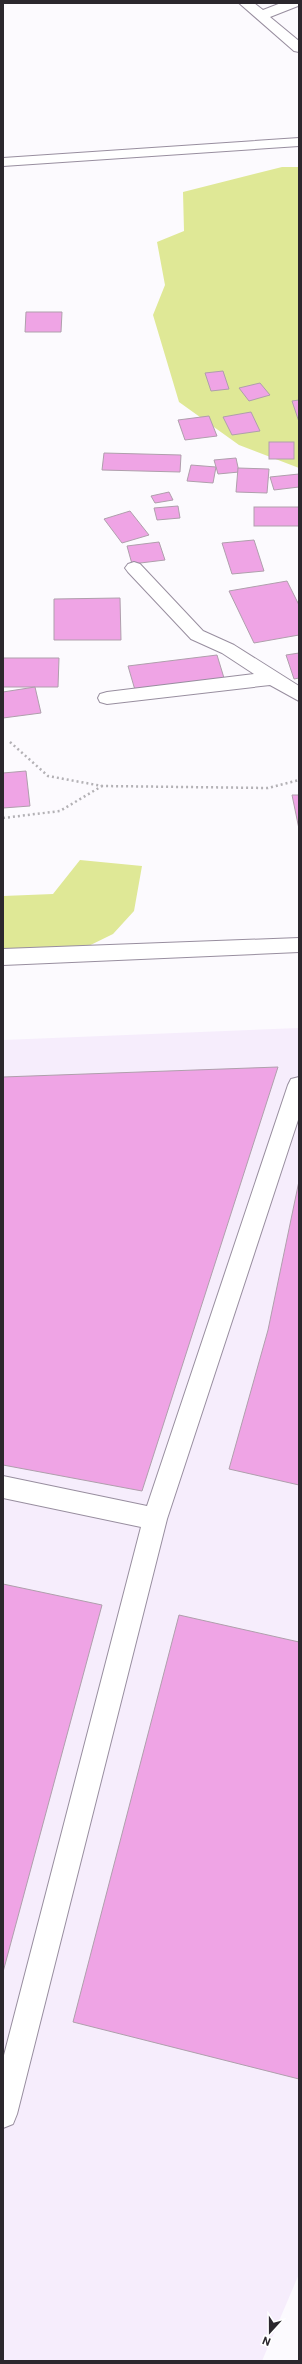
<svg xmlns="http://www.w3.org/2000/svg" width="302" height="2364" font-family="Roboto,sans-serif">
<style>
.built{fill:#f6edfc}
.green{fill:#dfe896}
.building{fill:#efa4e5;stroke:#af9fac}
.lines{fill:none;stroke-linecap:round;stroke-linejoin:round}
.minor-casing{stroke:#988e9f;stroke-width:2}
.path{stroke:#b3b1b5;stroke-width:2.5;stroke-dasharray:2 3;stroke-linecap:butt}
.minor{fill:#fff;fill-rule:evenodd}
</style>
<rect width="100%" height="100%" fill="#fcfafe"/>
<!-- built -->
<path class="built" d="M299,1028V2274L262,2361H3V1040Z"/>
<!-- green -->
<g class="green">
<path d="M282,167H299V468L239,445L179,402L153,315L165,285L157,242L184,231L183,192Z"/>
<path d="M80,860L142,866L134,911L113,934L62,959L3,957V896L53,894Z"/>
</g>
<!-- building -->
<g class="building">
<path d="M26,312H62L61,332H25Z"/>
<path d="M223,371L229,389L211,391L205,373Z"/>
<path d="M260,383L270,395L249,401L239,388Z"/>
<path d="M299,400V422L292,401Z"/>
<path d="M251,412L260,431L232,435L223,417Z"/>
<path d="M209,416L217,436L185,440L178,420Z"/>
<rect x="269" y="442" width="25" height="17"/>
<path d="M104,453L181,455L180,472L102,470Z"/>
<path d="M236,458L239,472L218,474L214,460Z"/>
<path d="M191,465L216,467L213,483L187,481Z"/>
<path d="M238,468L269,469L267,493L236,492Z"/>
<path d="M299,474V487L274,490L270,477Z"/>
<path d="M169,492L173,500L155,503L151,496Z"/>
<path d="M178,506L180,518L157,520L154,508Z"/>
<rect x="254" y="507" width="45" height="19"/>
<path d="M130,511L149,535L122,543L104,519Z"/>
<path d="M254,540L264,571L232,574L222,543Z"/>
<path d="M159,542L165,560L132,564L127,546Z"/>
<path d="M287,581L299,605V635L254,643L229,591Z"/>
<path d="M120,598L121,640H54V599Z"/>
<path d="M299,653V678L294,679L286,655Z"/>
<path d="M217,655L224,678L135,690L128,666Z"/>
<path d="M3,658H59L58,687H3Z"/>
<path d="M35,687L41,713L3,718V692Z"/>
<path d="M26,771L30,806L3,808V773Z"/>
<path d="M292,795H299V829Z"/>
<path d="M278,1067L142,1491L3,1465V1077Z"/>
<path d="M299,1181V1485L229,1469L268,1330Z"/>
<path d="M3,1584L102,1605L3,1972Z"/>
<path d="M179,1615L299,1642V2079L73,2022Z"/>
</g>
<g class="lines">
<defs>
<g id="minor">
<path d="M239,3H254L263,10L281,3H299L298,6L270,17L299,41V52L294,51Z"/>
<path d="M299,138V146L3,166V158Z"/>
<path d="M134,562L140,564L203,631L234,645L299,686V701L270,685L107,704L100,702L98,698L100,694L107,692L254,674L222,653L191,639L128,572L125,568L128,564Z"/>
<path d="M299,938V952L3,965V949Z"/>
<path d="M299,1077V1117L167,1519L17,2114L13,2124L3,2128V2059L141,1527L3,1498V1476L147,1506L288,1085L291,1079Z"/>
</g>
</defs>
<!-- minor casing -->
<use href="#minor" class="minor-casing"/>
<!-- path -->
<g class="path">
<path d="M10,742L48,776L102,786L268,788L299,780"/>
<path d="M3,818L60,811L102,786"/>
</g>
<!-- minor -->
<use href="#minor" class="minor"/>
</g>
<!-- border -->
<rect width="302" height="2364" fill="none" stroke="#2b272d" stroke-width="8"/>
<!-- north arrow -->
<g transform="translate(270 2332) rotate(201)" stroke="#ffffff" stroke-width="3" paint-order="stroke">
<path d="M0-3L7 15L0 10L-7 15Z" fill="#2b272d"/>
<text y="-6" font-size="11" font-weight="bold" text-anchor="middle" fill="#2b272d">N</text>
</g>
</svg>
